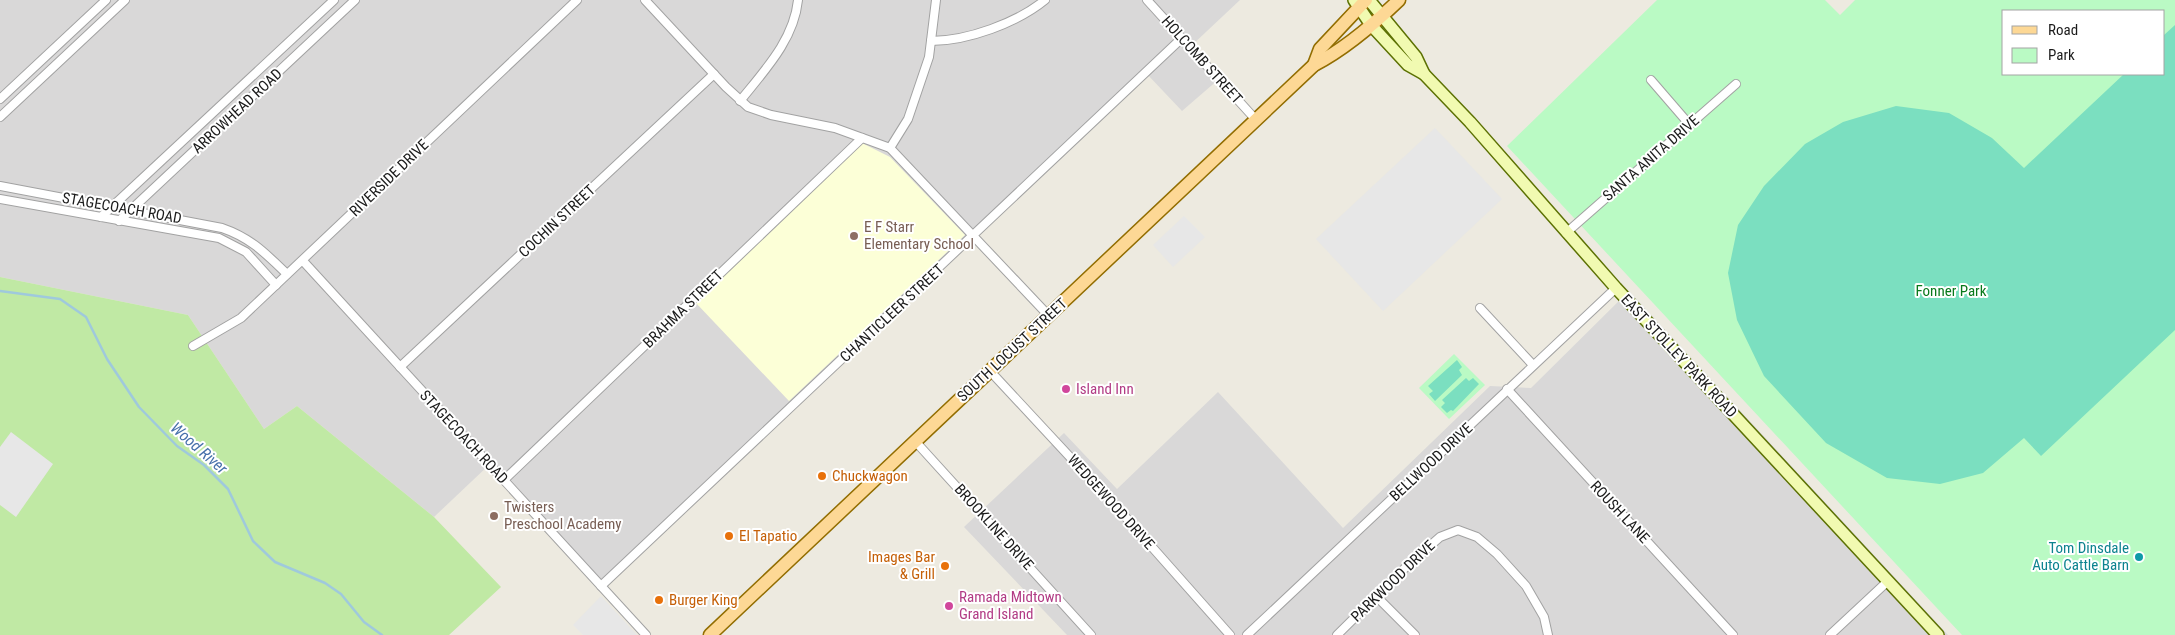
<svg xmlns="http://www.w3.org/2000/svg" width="2175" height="635" font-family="'Roboto Condensed',sans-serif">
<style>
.residential{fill:#d9d8d8}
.education{fill:#fcffd7}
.grass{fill:#c0e9a4}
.park{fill:#bafac4;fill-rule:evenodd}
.pitch{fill:#7bdfc0}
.parking{fill:#e7e7e7}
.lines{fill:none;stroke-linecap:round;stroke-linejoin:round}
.stream{stroke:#9fc9dc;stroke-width:2.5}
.street-casing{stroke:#a2a2a2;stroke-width:10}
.secondary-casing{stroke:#5c7103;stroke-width:14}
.primary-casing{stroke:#926d00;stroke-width:15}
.street{stroke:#fff;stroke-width:8}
.secondary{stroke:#f1fab1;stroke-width:11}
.primary{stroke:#fdd895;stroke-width:12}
.education-dot{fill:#8d6e63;stroke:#fff;stroke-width:2}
.hotel-dot{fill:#d1479c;stroke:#fff;stroke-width:2}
.food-dot{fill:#e8710a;stroke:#fff;stroke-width:2}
.culture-dot{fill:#0f9aa8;stroke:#fff;stroke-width:2}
.labels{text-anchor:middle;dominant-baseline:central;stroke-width:4;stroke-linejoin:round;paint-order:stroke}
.street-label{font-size:15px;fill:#1b1b1b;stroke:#fff}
.education-label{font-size:15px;fill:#785e54;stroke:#fff;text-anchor:start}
.park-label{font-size:15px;fill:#09791b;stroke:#fff}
.hotel-label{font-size:15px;fill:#b23c85;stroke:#fff;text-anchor:start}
.food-label{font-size:15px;fill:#c56008;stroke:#fff;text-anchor:start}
.culture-label{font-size:15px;fill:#0d838f;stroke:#fff;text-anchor:end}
.water-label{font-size:16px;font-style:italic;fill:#4771ab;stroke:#fff}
</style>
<rect width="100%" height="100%" fill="#edeae0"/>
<!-- residential -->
<g class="residential">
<path d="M0,0H1240L1190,47L1219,79L1182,111L1146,73L601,586L490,464L434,517L297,406L264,429L188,315L0,277Z"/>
<path d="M1629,291L1948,635H1067L964,527L1064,433L1117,489L1218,392L1343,528L1490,386L1531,388Z"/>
</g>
<!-- education -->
<path class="education" d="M862,143L890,157L965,235L789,401L696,303Z"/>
<!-- grass -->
<path class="grass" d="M0,277L188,315L264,429L297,406L434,517L501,587L449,635H0Z"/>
<!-- park -->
<g class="park">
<path d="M1657,0H1825L1840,15L1855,0H2175V635H1962L1507,146ZM2004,11H2164V74H2004Z"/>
<path d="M1454,354L1485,385L1449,419L1419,388Z"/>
</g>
<!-- pitch -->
<g class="pitch">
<path d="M2175,25V330L2041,456L2024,438L1983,473L1940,484L1887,478L1826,443L1764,376L1737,320L1728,273L1738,225L1764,186L1805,144L1843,122L1896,106L1949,113L1992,138L2024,168L2124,74H2164V35Z"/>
<path d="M1457,360L1462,367L1459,370L1462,375L1435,401L1429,394L1433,391L1428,386Z"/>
<path d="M1466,378L1469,381L1473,378L1479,384L1453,411L1451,410L1447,413L1441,407L1445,403L1442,400Z"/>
</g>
<!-- parking -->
<g class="parking">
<path d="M1435,128L1502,199L1383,311L1316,239Z"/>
<path d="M1184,216L1205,237L1173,267L1153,245Z"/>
<path d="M11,432L53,464L16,517L0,505V447Z"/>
<path d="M601,596L637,635H583L573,625Z"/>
</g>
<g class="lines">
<!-- stream -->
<path class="stream" d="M0,291L60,299L86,317L107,359L139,407L177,446L204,465L228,489L253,541L275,562L325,583L341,594L364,622L382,635"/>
<defs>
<g id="street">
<path d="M645,0L726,87L748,107L771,115L835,128L890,148L1049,316"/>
<path d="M1147,0L1257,121"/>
<path d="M931,41C967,41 1017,23 1045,0"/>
<path d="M1651,80L1689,124"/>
<path d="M0,99L106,0"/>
<path d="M740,101C764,71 794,40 798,0"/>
<path d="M0,117L125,0"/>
<path d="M890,148L908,119L929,57L936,0"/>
<path d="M0,186L222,228C251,238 265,253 287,274"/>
<path d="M0,199L219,238L246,252L276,285"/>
<path d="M101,217L334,0"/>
<path d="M119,221L355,0"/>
<path d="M1566,233L1736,84"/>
<path d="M303,261L646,635"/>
<path d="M1480,308L1533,365"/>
<path d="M193,346L241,318L577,0"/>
<path d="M400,367L714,74"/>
<path d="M990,371L1121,512L1230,635"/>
<path d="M1507,389L1733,635"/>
<path d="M915,441L1091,635"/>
<path d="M504,480L862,138"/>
<path d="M601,586L1182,38"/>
<path d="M1377,597L1415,635"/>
<path d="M1247,635L1616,288"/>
<path d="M1337,635L1407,566L1440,537L1458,530L1477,537L1497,554L1526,586L1544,617L1548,635"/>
<path d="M1830,635L1888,581"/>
</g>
<g id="secondary">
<path d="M1354,0L1371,25L1408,65L1424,74L1470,122L1616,288L1938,635"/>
<path d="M1369,0L1416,57L1424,74"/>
</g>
<g id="primary">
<path d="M1314,65L1320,49L1366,0"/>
<path d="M710,635L1314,65C1345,49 1374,24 1399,0"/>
</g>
</defs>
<!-- street casing -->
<use href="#street" class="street-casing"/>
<!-- secondary casing -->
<use href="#secondary" class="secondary-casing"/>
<!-- primary casing -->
<use href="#primary" class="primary-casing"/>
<!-- street -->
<use href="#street" class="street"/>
<!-- secondary -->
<use href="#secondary" class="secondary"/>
<!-- primary -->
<use href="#primary" class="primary"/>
</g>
<!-- markers -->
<g class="education-dot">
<circle cx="854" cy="236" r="5"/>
<circle cx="494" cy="516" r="5"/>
</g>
<g class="hotel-dot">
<circle cx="1066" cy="389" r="5"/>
<circle cx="949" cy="606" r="5"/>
</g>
<g class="food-dot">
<circle cx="822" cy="476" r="5"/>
<circle cx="729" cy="536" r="5"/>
<circle cx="945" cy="566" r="5"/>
<circle cx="659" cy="600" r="5"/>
</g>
<circle class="culture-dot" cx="2139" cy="557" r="5"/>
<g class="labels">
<!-- street labels -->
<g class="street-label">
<text transform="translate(1202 60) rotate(48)">HOLCOMB STREET</text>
<text transform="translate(237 111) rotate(-43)">ARROWHEAD ROAD</text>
<text transform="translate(1651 158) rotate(-41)">SANTA ANITA DRIVE</text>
<text transform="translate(389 178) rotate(-44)">RIVERSIDE DRIVE</text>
<text transform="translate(122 208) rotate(10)">STAGECOACH ROAD</text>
<text transform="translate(557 221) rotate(-43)">COCHIN STREET</text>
<text transform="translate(683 309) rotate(-44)">BRAHMA STREET</text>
<text transform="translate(892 313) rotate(-43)">CHANTICLEER STREET</text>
<text transform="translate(1012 350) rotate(-43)">SOUTH LOCUST STREET</text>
<text transform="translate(1679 356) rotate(47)">EAST STOLLEY PARK ROAD</text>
<text transform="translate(464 437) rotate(47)">STAGECOACH ROAD</text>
<text transform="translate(1431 462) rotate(-43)">BELLWOOD DRIVE</text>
<text transform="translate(1111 502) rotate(48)">WEDGEWOOD DRIVE</text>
<text transform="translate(1620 512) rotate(47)">ROUSH LANE</text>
<text transform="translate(994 527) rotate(48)">BROOKLINE DRIVE</text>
<text transform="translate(1393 581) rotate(-44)">PARKWOOD DRIVE</text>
</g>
<!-- education labels -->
<g class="education-label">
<text x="864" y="227">E F Starr<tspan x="864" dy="17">Elementary School</tspan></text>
<text x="504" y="507">Twisters<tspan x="504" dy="17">Preschool Academy</tspan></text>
</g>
<!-- park labels -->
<g class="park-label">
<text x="1951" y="291">Fonner Park</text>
</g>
<!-- hotel labels -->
<g class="hotel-label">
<text x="1076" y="389">Island Inn</text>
<text x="959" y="597">Ramada Midtown<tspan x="959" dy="17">Grand Island</tspan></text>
</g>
<!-- food labels -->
<g class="food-label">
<text x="832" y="476">Chuckwagon</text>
<text x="739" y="536">El Tapatio</text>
<text x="935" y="557" text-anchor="end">Images Bar<tspan x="935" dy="17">&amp; Grill</tspan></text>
<text x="669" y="600">Burger King</text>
</g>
<!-- culture labels -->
<g class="culture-label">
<text x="2129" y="548">Tom Dinsdale<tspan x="2129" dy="17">Auto Cattle Barn</tspan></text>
</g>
<!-- water labels -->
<g class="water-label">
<text transform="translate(199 448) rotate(41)">Wood River</text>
</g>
</g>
<!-- legend -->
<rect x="2002" y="10" width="162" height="65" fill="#ffffff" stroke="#a4a4a4"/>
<rect x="2012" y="26" width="25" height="8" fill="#fdd895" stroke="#a4a4a4"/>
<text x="2048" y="35" font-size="15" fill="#1b1b1b">Road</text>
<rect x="2012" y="48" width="25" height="15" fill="#bafac4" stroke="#a4a4a4"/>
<text x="2048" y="60" font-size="15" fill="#1b1b1b">Park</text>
</svg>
